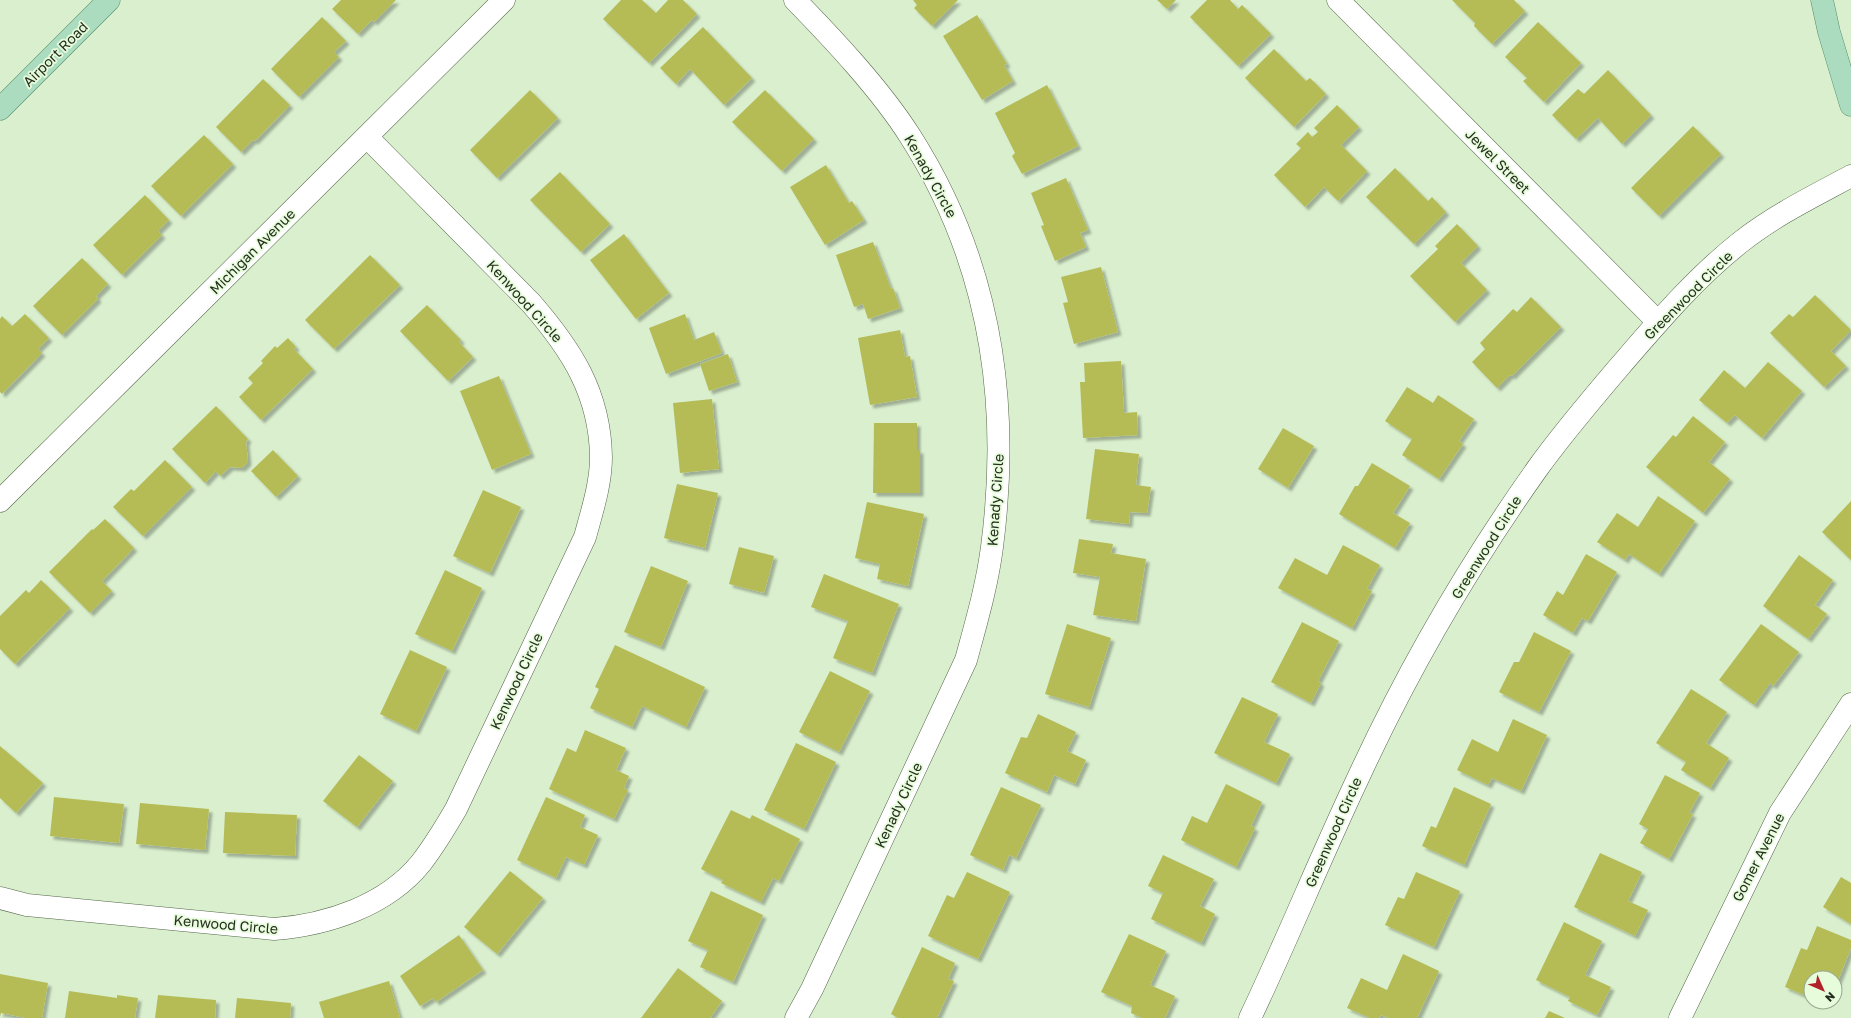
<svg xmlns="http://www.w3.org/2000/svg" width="1851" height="1018" font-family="'Golos Text',sans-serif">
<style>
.building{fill:#b5bc57;filter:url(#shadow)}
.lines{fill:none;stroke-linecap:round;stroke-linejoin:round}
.minor-casing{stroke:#546649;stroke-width:23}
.major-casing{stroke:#588f6b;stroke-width:23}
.minor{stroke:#fff;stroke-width:22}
.major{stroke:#abdcbf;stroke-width:22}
.labels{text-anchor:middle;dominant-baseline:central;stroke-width:3.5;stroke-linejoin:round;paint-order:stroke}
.street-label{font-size:14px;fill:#252d20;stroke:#e6fcda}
</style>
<defs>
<filter id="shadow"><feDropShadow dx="3.5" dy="3.5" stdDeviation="1" flood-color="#0004"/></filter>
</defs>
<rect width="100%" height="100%" fill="#d9efcd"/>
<!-- building -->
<g class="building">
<path d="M341,0H396L374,22L372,20L358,34L332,9Z"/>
<path d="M621,0H642L656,13L668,0H683L697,14L649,63L603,19Z"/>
<path d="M913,0H958L932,26L914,8L917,5Z"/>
<path d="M1157,0H1176L1167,9Z"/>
<path d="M1207,0H1230L1238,9L1242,5L1271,34L1238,66L1190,17Z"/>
<path d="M1452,0H1514L1525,11L1492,44L1474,26L1475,23Z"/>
<path d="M977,15L1007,64L1004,65L1013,81L982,100L943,36Z"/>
<path d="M322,17L346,41L334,52L339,57L299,97L271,69Z"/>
<path d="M1538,22L1581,63L1544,102L1523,81L1527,78L1505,57Z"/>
<path d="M703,27L752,78L724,105L690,69L676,84L660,68Z"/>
<path d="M1274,49L1306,81L1310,78L1326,94L1294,127L1245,78Z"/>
<path d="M1608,70L1651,115L1622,144L1598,118L1576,139L1552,115L1578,89L1584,94Z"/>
<path d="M263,79L290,105L255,141L253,140L241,152L216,127Z"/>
<path d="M1047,85L1078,146L1022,174L1012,156L1015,153L995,113Z"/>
<path d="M530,90L558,118L497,178L470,150Z"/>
<path d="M765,90L814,139L782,171L732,122Z"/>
<path d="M1337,105L1359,127L1341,145L1367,171L1338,201L1324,187L1305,207L1274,175L1301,148L1296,144L1308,132L1312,137L1318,132L1314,128Z"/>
<path d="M1693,126L1721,154L1659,216L1631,188Z"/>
<path d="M204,135L233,164L181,216L151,186Z"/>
<path d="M826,165L849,203L852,201L864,220L825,245L790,187Z"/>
<path d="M1395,168L1428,201L1432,197L1446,212L1414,244L1366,197Z"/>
<path d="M560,172L610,224L581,252L530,200Z"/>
<path d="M1066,178L1088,230L1080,233L1086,247L1055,261L1041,226L1044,225L1031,193Z"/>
<path d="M145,195L169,220L158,231L162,235L122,275L93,245Z"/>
<path d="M1457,224L1478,246L1461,263L1487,290L1455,322L1410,276L1438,249L1435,246Z"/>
<path d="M624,234L669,293L636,319L590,260Z"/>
<path d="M873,242L891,289L893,288L900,308L868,319L863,304L854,307L836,255Z"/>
<path d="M370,255L400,285L334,349L305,320Z"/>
<path d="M82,258L108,284L96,296L98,299L62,335L33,306Z"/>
<path d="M1101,267L1118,332L1074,344L1063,303L1068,302L1061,277Z"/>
<path d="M1815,295L1851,330L1831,351L1846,366L1824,387L1770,333L1789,314L1793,317Z"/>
<path d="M1531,297L1561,327L1512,376L1510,375L1497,388L1472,362L1485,349L1480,343L1513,309L1517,312Z"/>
<path d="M427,305L461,340L459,342L473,357L448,381L400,331Z"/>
<path d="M25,314L49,338L38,349L42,353L2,394L0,392V319L2,316L12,326Z"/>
<path d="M685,314L694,340L714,332L722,353L666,374L649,328Z"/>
<path d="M900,330L905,357L910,356L917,397L870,405L858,338Z"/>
<path d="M288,338L296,347L294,349L313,369L261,420L239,397L253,383L248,378L263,363L261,361L275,346L277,348Z"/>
<path d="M728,354L737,382L709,391L700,364Z"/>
<path d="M1121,361L1124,413L1137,412L1138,435L1083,438L1080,382H1085L1084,363Z"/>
<path d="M1768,362L1802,391L1762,438L1735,415L1727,423L1699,400L1724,370L1745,388Z"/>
<path d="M499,376L531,454L492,470L460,391Z"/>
<path d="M1407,387L1433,403L1438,395L1474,419L1459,441L1463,444L1439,479L1402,455L1412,439L1385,421Z"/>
<path d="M712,399L719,469L680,473L673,403Z"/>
<path d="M216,406L248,439L246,442L248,462L242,468L230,467L220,476L216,471L205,483L172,449Z"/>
<path d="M1693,416L1725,442L1709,462L1730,479L1703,513L1646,467L1673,435L1676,437Z"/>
<path d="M874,423H917V450H920V493H873Z"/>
<path d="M1283,428L1314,446L1288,488L1258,469Z"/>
<path d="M1095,449L1139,454L1136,485L1151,487L1147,513L1130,512L1129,524L1086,519Z"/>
<path d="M273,450L298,476L276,497L251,471Z"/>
<path d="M165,460L192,487L143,536L113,507L131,489L134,491Z"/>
<path d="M1372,463L1410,486L1393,513L1410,523L1395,548L1339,514L1355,486H1358Z"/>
<path d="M677,484L718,493L705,548L664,538Z"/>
<path d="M483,490L521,507L490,573L453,556Z"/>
<path d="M1658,496L1695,521L1659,574L1629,554L1625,560L1597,542L1617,513L1638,527Z"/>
<path d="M1851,501V560L1822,532Z"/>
<path d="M867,502L924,514L908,586L877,579L880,564L855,558Z"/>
<path d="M105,519L134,548L102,581L112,591L90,613L49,572L92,529L93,530Z"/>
<path d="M1079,539L1113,544L1111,553L1146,559L1136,621L1093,615L1100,577L1073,573Z"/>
<path d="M1343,545L1380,565L1367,589L1372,591L1352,628L1278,588L1295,558L1327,575Z"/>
<path d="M739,547L774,556L764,593L729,584Z"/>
<path d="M1586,554L1617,572L1588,621L1582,618L1573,633L1543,615L1557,591L1563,595Z"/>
<path d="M1799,555L1833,580L1815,605L1827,614L1808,639L1763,606Z"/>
<path d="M651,566L688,581L661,647L624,632Z"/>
<path d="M445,570L482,588L452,651L415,634Z"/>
<path d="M824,574L899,604L872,673L833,658L848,621L811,607Z"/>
<path d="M41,580L70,608L15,664L0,649V616L26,590L29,593Z"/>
<path d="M1302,622L1339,641L1318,681L1321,683L1311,703L1271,682Z"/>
<path d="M1067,624L1111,638L1089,707L1045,694Z"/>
<path d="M1761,624L1799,652L1773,686L1770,683L1754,705L1719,680Z"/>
<path d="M1534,632L1571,651L1539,712L1499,692L1514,662H1519Z"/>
<path d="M615,645L705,687L686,727L642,706L632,727L590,708L599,689L595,687Z"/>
<path d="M410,650L447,667L416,731L380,714Z"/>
<path d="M830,671L870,691L839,752L799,732Z"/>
<path d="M1691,689L1727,712L1706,743L1729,758L1710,788L1681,770L1686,762L1656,743Z"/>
<path d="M1242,697L1278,714L1264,742L1290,754L1276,783L1214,753Z"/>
<path d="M1038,714L1076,732L1067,751L1086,760L1075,784L1054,775L1047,792L1005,773L1021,737L1027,738Z"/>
<path d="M1513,719L1547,735L1521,791L1492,778L1488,785L1457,770L1472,739L1498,752Z"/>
<path d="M585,730L626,748L616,770L629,776L624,788L628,790L614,819L549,789L567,748L576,752Z"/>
<path d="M796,743L836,762L804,829L764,810Z"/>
<path d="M0,746L43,783L16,813L0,798Z"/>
<path d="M359,755L393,781L357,827L323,801Z"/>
<path d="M1665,775L1700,793L1689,813L1693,814L1669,859L1640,843L1648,829L1639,824Z"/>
<path d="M1226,784L1262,802L1251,826L1255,828L1236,867L1181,840L1192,816L1207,823Z"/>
<path d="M1001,787L1041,805L1016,858L1009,855L1003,870L970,855Z"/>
<path d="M1454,787L1491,804L1464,865L1422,846L1431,826L1436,828Z"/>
<path d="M54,797L124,804L119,843L50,836Z"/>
<path d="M546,797L585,815L580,827L598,835L584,865L566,857L556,878L517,860Z"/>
<path d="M140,803L209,809L205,850L136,844Z"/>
<path d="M731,810L750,819L752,815L800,839L779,881L773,878L761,902L721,883L723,880L701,869Z"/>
<path d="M225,812L297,815L295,856L223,853Z"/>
<path d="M1600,853L1642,872L1628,901L1648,910L1635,936L1574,907Z"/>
<path d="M1163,855L1214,879L1200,906L1215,914L1201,943L1151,919L1163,893L1148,886Z"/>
<path d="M510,871L543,898L497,954L464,927Z"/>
<path d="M967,872L1010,892L978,959L928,936L947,895L954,898Z"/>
<path d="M1416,872L1460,891L1434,947L1385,925L1398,897L1404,899Z"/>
<path d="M1841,877L1851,883V924L1823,907Z"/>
<path d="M711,891L763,915L733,982L700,967L708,950L688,941Z"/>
<path d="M1564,922L1602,941L1585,975L1611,987L1597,1015L1568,1001L1570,997L1536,980Z"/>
<path d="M1817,926L1851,940V948L1835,988V978H1811V998L1785,987L1801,948L1807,950Z"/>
<path d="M1129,934L1166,951L1150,985L1175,996L1165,1018H1142L1131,1013L1132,1006L1101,992Z"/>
<path d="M459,935L483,970L436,1002L433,998L420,1006L400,976Z"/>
<path d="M922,947L955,963L948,979L954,981L937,1018H898L891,1014Z"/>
<path d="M1403,954L1439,971L1417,1018H1388L1381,1015L1379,1018H1370L1347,1008L1361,978L1387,990Z"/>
<path d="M678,968L722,1001L710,1018H641Z"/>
<path d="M0,974L48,983L42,1018H26L1,1013L0,1017Z"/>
<path d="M389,981L400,1018H324L319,1002Z"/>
<path d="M69,991L117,998V995L138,998L135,1018H65Z"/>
<path d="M158,995L216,1000L215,1018H155Z"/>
<path d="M237,998L291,1003L290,1018H235Z"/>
<path d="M1549,1011L1565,1018H1545Z"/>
</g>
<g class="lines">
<defs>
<g id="minor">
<path d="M795,0C834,40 880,89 910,136C990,261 1011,401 992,547C987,586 976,623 966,660L812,989L796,1018"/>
<path d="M1338,0L1658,322"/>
<path d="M0,501L504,0"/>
<path d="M0,898L27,905L274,929C327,925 386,906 421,863C434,846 445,828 456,809L585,537C592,511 601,484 601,457C600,393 571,349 531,303L367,137"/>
<path d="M1250,1018C1288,938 1321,856 1359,776C1408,670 1469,565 1537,469C1562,434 1591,400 1620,366C1658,322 1696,277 1742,241C1775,215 1814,196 1851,176"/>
<path d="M1680,1018L1780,813L1851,704"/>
</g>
<g id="major">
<path d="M1822,0L1829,32L1851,105"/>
<path d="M0,109L109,0"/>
</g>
</defs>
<!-- minor casing -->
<use href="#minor" class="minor-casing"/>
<!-- major casing -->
<use href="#major" class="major-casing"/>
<!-- minor -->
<use href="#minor" class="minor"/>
<!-- major -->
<use href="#major" class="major"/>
</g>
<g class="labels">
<!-- street labels -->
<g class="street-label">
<text transform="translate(55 54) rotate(-45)">Airport Road</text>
<text transform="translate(1498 161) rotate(45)">Jewel Street</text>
<text transform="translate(931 176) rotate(61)">Kenady Circle</text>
<text transform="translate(252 251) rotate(-45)">Michigan Avenue</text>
<text transform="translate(1688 295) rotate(-45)">Greenwood Circle</text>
<text transform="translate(525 301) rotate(48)">Kenwood Circle</text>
<text transform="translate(995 500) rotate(-86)">Kenady Circle</text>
<text transform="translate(1486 547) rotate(-58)">Greenwood Circle</text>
<text transform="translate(516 681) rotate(-65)">Kenwood Circle</text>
<text transform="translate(898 805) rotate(-65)">Kenady Circle</text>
<text transform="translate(1333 832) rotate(-66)">Greenwood Circle</text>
<text transform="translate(1758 857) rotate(-63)">Gomer Avenue</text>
<text transform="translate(226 924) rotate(5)">Kenwood Circle</text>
</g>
</g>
<!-- north arrow -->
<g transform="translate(1823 990) rotate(135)"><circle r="19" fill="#e6fcda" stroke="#99a990"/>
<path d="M0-3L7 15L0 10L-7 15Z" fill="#b2202a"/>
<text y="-6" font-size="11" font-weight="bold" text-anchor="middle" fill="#252d20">N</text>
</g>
</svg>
